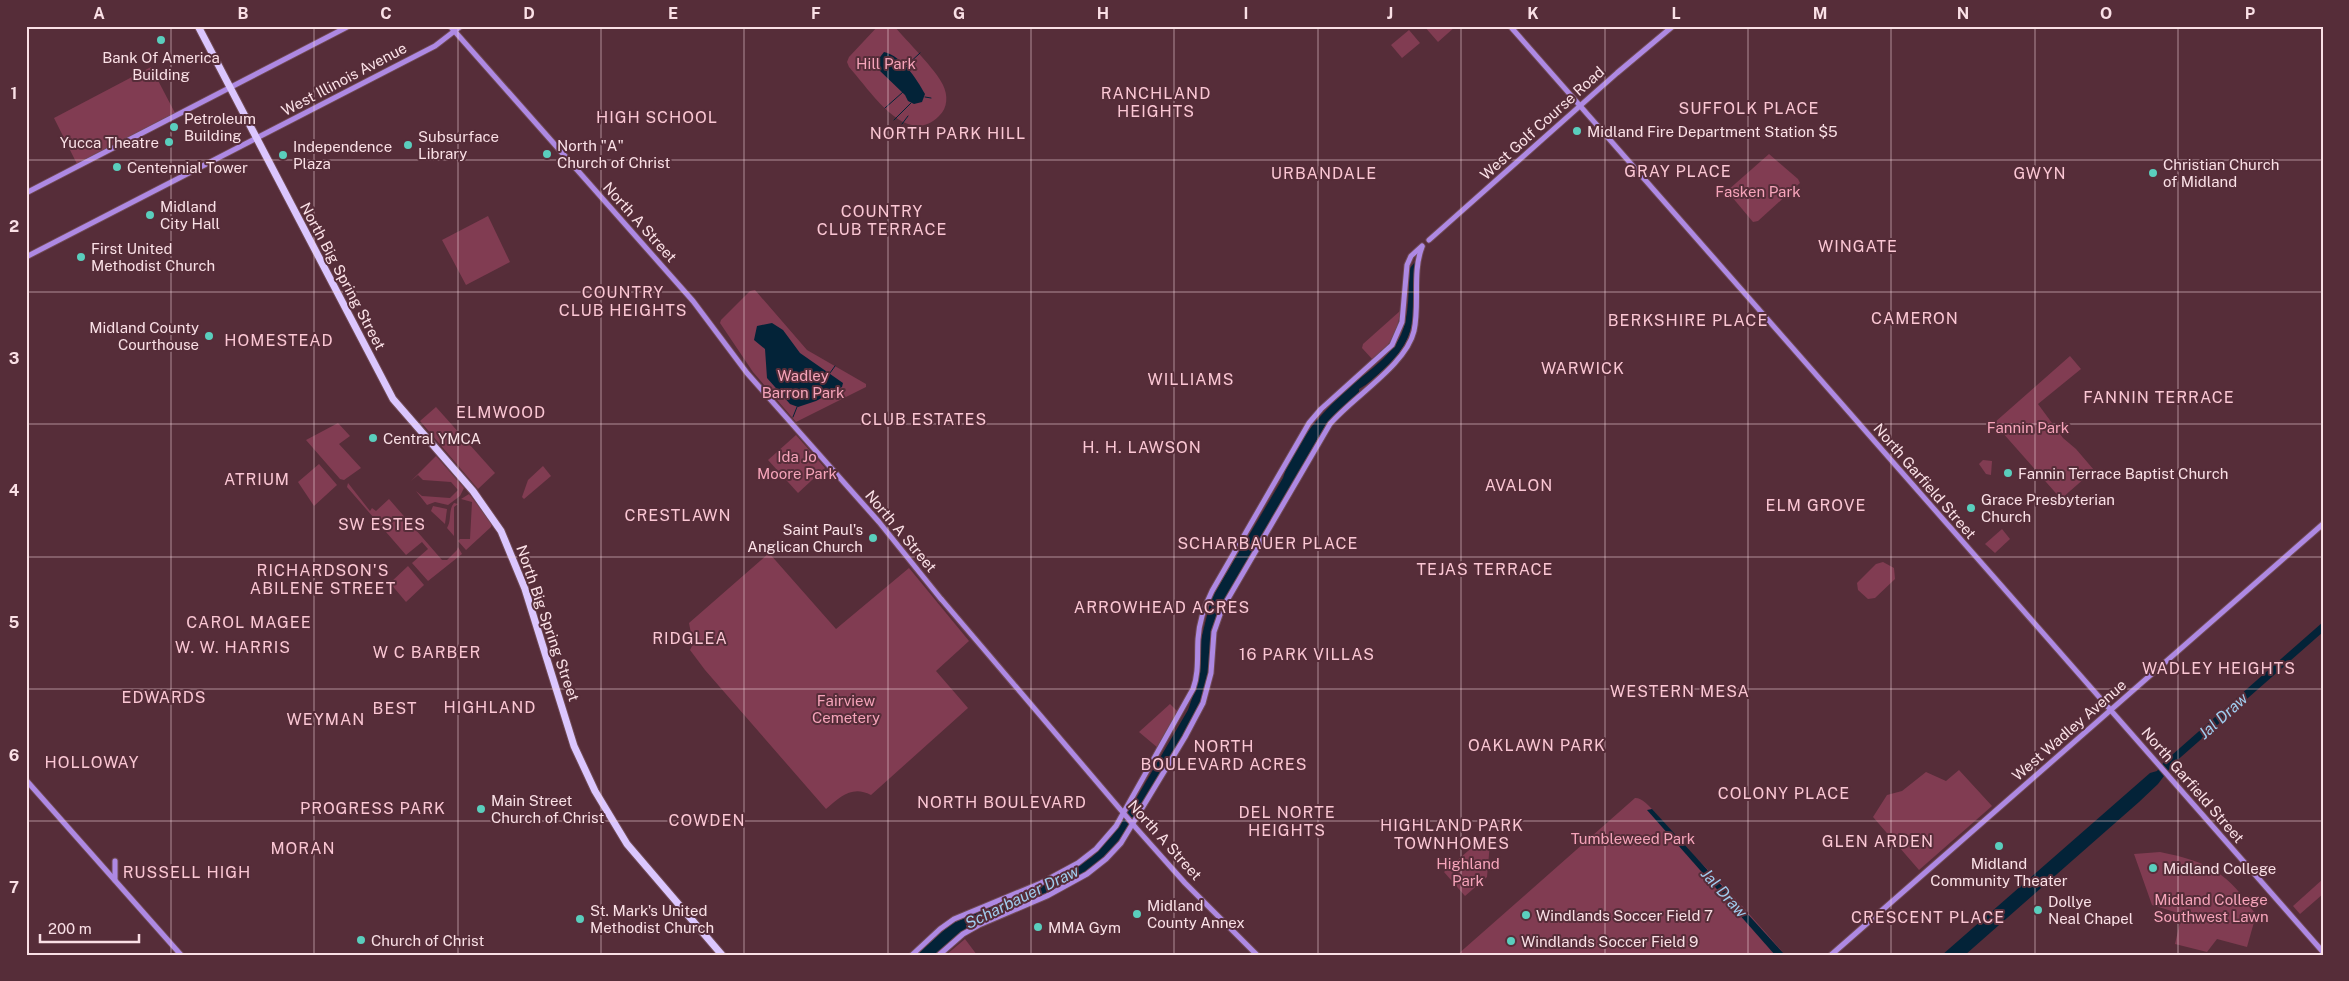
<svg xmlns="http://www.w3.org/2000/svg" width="2349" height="981" font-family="'Public Sans',sans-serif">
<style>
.green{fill:#813c52}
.water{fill:#032338}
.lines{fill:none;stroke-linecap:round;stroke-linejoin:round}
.stream{stroke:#032338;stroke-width:1}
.secondary-casing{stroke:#704a55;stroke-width:7}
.highway-casing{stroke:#704a55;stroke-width:9}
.secondary{stroke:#ae89e3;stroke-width:5}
.highway{stroke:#dbc6fe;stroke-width:7}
.grid{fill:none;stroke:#fae0e6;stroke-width:1;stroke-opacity:0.55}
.poi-dot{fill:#5acebd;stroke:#562d39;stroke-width:2}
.labels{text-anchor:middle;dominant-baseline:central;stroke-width:4;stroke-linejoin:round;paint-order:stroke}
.poi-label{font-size:15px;fill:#fae0e6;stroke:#562d39;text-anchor:start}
.park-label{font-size:15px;fill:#f6a4ba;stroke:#562d39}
.street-label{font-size:15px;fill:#fae0e6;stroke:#562d39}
.neighbourhood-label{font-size:16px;letter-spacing:1px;fill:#fbc7d4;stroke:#562d39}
.water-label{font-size:16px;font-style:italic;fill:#a0ccee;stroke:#562d39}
.neatline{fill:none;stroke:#fae0e6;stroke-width:2}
.grid-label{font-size:16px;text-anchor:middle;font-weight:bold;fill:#fae0e6}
</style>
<rect width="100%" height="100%" fill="#562d39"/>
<!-- green -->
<g class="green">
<path d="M878,26H894C906,40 937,71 943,85C948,95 948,108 939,116C906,149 870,90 849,67L847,62L849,57Z"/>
<path d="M1424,26H1456L1438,42Z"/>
<path d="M1409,30L1420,43L1402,58L1391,45Z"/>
<path d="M151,67L175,113L77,164L54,118Z"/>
<path d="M1769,154L1798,179L1800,183L1758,221L1753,222L1727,191Z"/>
<path d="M488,216L510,262L466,285L442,240Z"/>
<path d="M755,290L807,350L866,384V387L796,422L753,372L720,323L721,320L750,291Z"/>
<path d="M1400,311C1398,333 1389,346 1373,360L1362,348L1363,344Z"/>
<path d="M2070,356L2081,369L2038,404L2063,438L2076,449L2094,470L2061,499L1994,423Z"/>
<path d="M436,407L495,473L478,489L420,421Z"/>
<path d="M338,423L350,436L339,444L361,468L344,480L340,479L306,440Z"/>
<path d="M796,435L825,468L798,493L768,460Z"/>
<path d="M436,456L464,488L460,496L448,505L435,502L427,505L416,491L422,496L450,498L458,490L451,482L423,480L418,475L411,481Z"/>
<path d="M1983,460L1992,461L1991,475L1986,474L1979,464Z"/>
<path d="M319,464L337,485L314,506L298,482Z"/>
<path d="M543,466L551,476L524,499L522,497L528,480Z"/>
<path d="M348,483L370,511L372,508L376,511L389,499L442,560H447L457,550L458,547L462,554L428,581L412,563L428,549L422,542L406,555L347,487Z"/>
<path d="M469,494L492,524L491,527L466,550L458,541L460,539H470L472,502L461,499Z"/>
<path d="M454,503L458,504L454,507V536L447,528C452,520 448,510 454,503Z"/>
<path d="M433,506L447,509L445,524L431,511Z"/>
<path d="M2002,529L2010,539L1995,553L1985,544Z"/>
<path d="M769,553L836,629L909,568L969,641L936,671L968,708L871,795C852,785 840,797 826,809L705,670L690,650L693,644L689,623Z"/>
<path d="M1883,562L1894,568L1895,579L1875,598L1868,599L1858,590L1857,583L1876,564Z"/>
<path d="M408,566L424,585L406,602L390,583Z"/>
<path d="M1170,704L1179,713L1158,748L1139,732Z"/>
<path d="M1959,770L1992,806L1919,870L1873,817L1887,795L1902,791L1926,772L1946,781Z"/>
<path d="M1635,798C1647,797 1666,828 1675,837C1714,874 1750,914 1785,955H1457Z"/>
<path d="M1485,836L1490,843L1487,877L1465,896L1444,872Z"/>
<path d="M2160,852C2210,862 2228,873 2256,915L2247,947L2217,939L2207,952L2175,944L2181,918L2178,913L2152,905L2134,854Z"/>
<path d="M2323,879V894L2300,914L2293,906Z"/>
<path d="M965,939L977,955H946Z"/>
</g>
<!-- water -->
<g class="water">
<path d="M884,52C903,57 916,78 925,94L922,102L914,104L908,101L905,95L879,70L877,61Z"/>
<path d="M1415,262H1417C1412,308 1422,336 1383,370C1375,377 1368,384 1359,389V392L1326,424L1218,614L1210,672L1203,700L1179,744L1116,845L1094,866L1068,883L1024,904L973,925L935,955H916L951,924L1068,872L1092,857L1112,836L1130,809L1188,710L1197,684L1200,644L1211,599L1283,478C1295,441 1325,409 1353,384C1370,370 1391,356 1401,335C1410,315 1408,289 1410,268Z"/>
<path d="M772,323L783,330L800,353L843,383L842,387L816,401L798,407L790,404L767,378L765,349L754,340L757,326Z"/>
<path d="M2323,622V632L2173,764L2158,784L2139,802L1965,955H1942L2150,773L2157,771L2164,762Z"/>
<path d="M1652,809L1785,955H1775L1647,810Z"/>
</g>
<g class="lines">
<!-- stream -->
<g class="stream">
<path d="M906,66L920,53"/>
<path d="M925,97L931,98"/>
<path d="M885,108L903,92"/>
<path d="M894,120L911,103"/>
<path d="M902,124L908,116"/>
<path d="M830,373L835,366"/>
<path d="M793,417L797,407"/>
</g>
<defs>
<g id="secondary">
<path d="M450,26L693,301L747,373L879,522L941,599"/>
<path d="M1510,26L2323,952"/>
<path d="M26,193L349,26"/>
<path d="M1429,240L1617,73L1673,26"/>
<path d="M26,257L435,46L461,26"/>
<path d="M942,600L1137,829L1185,883L1257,955"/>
<path d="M26,780L181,955"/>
<path d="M115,861V880"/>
<path d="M912,955L940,929L954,919L1041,883L1078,863L1096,849L1116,826L1193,689C1199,673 1197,656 1198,639C1199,622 1205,605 1212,591L1309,423L1321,409L1392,345L1402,322L1407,265L1411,256L1422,246"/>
<path d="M939,955L963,934L979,925L1047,896L1087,874L1106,859L1121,843L1185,737L1203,703L1211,673L1214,632L1222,609L1330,424C1354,396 1406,365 1414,331C1420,304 1412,273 1422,247"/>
<path d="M1831,955L2323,524"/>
</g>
<path id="highway" d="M198,26L393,399L473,491L501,531L525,589L574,746L595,791L627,844L722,955"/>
</defs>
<!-- secondary casing -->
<use href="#secondary" class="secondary-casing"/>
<!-- highway casing -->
<use href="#highway" class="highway-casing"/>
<!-- secondary -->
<use href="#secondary" class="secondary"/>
<!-- highway -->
<use href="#highway" class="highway"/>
</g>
<!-- grid -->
<path class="grid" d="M171,26V955M314,26V955M458,26V955M601,26V955M744,26V955M888,26V955M1031,26V955M1174,26V955M1318,26V955M1461,26V955M1605,26V955M1748,26V955M1891,26V955M2035,26V955M2178,26V955M26,160H2323M26,292H2323M26,424H2323M26,557H2323M26,689H2323M26,821H2323"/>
<!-- markers -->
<g class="poi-dot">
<circle cx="161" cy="40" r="5"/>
<circle cx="174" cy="127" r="5"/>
<circle cx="1577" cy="131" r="5"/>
<circle cx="169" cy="142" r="5"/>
<circle cx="408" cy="145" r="5"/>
<circle cx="547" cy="154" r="5"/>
<circle cx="283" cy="155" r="5"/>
<circle cx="117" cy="167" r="5"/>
<circle cx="2153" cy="173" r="5"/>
<circle cx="150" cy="215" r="5"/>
<circle cx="81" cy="257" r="5"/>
<circle cx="209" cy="336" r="5"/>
<circle cx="373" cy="438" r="5"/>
<circle cx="2008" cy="473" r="5"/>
<circle cx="1971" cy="508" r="5"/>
<circle cx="873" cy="538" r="5"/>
<circle cx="481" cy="809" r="5"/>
<circle cx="1999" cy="846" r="5"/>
<circle cx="2153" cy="868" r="5"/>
<circle cx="2038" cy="910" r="5"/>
<circle cx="1137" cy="914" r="5"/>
<circle cx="1526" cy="915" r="5"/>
<circle cx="580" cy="919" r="5"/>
<circle cx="1038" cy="927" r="5"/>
<circle cx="361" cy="940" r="5"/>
<circle cx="1511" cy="941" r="5"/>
</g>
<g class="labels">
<!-- poi labels -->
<g class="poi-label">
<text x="161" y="57" text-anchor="middle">Bank Of America<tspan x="161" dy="17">Building</tspan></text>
<text x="184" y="118">Petroleum<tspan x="184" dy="17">Building</tspan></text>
<text x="1587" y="131">Midland Fire Department Station $5</text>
<text x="418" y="136">Subsurface<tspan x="418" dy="17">Library</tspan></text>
<text x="159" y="142" text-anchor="end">Yucca Theatre</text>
<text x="557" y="145">North "A"<tspan x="557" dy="17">Church of Christ</tspan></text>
<text x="293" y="146">Independence<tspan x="293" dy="17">Plaza</tspan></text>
<text x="2163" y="164">Christian Church<tspan x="2163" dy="17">of Midland</tspan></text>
<text x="127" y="167">Centennial Tower</text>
<text x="160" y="206">Midland<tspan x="160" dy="17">City Hall</tspan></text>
<text x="91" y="248">First United<tspan x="91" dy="17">Methodist Church</tspan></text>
<text x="199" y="327" text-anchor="end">Midland County<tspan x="199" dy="17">Courthouse</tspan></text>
<text x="383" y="438">Central YMCA</text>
<text x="2018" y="473">Fannin Terrace Baptist Church</text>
<text x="1981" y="499">Grace Presbyterian<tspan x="1981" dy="17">Church</tspan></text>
<text x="863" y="529" text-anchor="end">Saint Paul's<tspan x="863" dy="17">Anglican Church</tspan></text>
<text x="491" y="800">Main Street<tspan x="491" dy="17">Church of Christ</tspan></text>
<text x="1999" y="863" text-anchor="middle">Midland<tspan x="1999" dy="17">Community Theater</tspan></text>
<text x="2163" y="868">Midland College</text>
<text x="2048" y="901">Dollye<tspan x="2048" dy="17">Neal Chapel</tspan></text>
<text x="1147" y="905">Midland<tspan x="1147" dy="17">County Annex</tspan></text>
<text x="590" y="910">St. Mark's United<tspan x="590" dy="17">Methodist Church</tspan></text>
<text x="1536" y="915">Windlands Soccer Field 7</text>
<text x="1048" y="927">MMA Gym</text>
<text x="371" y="940">Church of Christ</text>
<text x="1521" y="941">Windlands Soccer Field 9</text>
</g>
<!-- park labels -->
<g class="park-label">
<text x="886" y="63">Hill Park</text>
<text x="1758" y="191">Fasken Park</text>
<text x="803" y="375">Wadley<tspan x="803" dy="17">Barron Park</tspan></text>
<text x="2028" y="427">Fannin Park</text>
<text x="797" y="456">Ida Jo<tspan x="797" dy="17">Moore Park</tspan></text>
<text x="846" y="700">Fairview<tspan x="846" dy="17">Cemetery</tspan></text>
<text x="1633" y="838">Tumbleweed Park</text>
<text x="1468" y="863">Highland<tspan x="1468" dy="17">Park</tspan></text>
<text x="2211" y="899">Midland College<tspan x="2211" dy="17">Southwest Lawn</tspan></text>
</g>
<!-- street labels -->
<g class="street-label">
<text transform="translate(344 79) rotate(-28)">West Illinois Avenue</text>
<text transform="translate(1542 123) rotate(-42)">West Golf Course Road</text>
<text transform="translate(640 222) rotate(48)">North A Street</text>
<text transform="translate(343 276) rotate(62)">North Big Spring Street</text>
<text transform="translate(1925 481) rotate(49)">North Garfield Street</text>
<text transform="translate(901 531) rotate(50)">North A Street</text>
<text transform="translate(548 623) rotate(71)">North Big Spring Street</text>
<text transform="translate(2069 730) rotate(-41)">West Wadley Avenue</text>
<text transform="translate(2193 785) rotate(49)">North Garfield Street</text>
<text transform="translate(1165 840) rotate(48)">North A Street</text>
</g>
<!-- neighbourhood labels -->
<g class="neighbourhood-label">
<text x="1156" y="93">RANCHLAND<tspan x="1156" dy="18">HEIGHTS</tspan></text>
<text x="1749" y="108">SUFFOLK PLACE</text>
<text x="657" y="117">HIGH SCHOOL</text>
<text x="948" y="133">NORTH PARK HILL</text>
<text x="1678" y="171">GRAY PLACE</text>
<text x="1324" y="173">URBANDALE</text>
<text x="2040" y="173">GWYN</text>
<text x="882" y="211">COUNTRY<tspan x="882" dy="18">CLUB TERRACE</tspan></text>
<text x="1858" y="246">WINGATE</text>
<text x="623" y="292">COUNTRY<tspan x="623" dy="18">CLUB HEIGHTS</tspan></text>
<text x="1915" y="318">CAMERON</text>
<text x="1688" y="320">BERKSHIRE PLACE</text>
<text x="279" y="340">HOMESTEAD</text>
<text x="1583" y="368">WARWICK</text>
<text x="1191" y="379">WILLIAMS</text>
<text x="2159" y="397">FANNIN TERRACE</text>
<text x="501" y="412">ELMWOOD</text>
<text x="924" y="419">CLUB ESTATES</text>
<text x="1142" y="447">H. H. LAWSON</text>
<text x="257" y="479">ATRIUM</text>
<text x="1519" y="485">AVALON</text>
<text x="1816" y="505">ELM GROVE</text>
<text x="678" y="515">CRESTLAWN</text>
<text x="382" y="524">SW ESTES</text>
<text x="1268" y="543">SCHARBAUER PLACE</text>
<text x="1485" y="569">TEJAS TERRACE</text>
<text x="323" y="570">RICHARDSON'S<tspan x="323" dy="18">ABILENE STREET</tspan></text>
<text x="1162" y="607">ARROWHEAD ACRES</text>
<text x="249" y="622">CAROL MAGEE</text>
<text x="690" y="638">RIDGLEA</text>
<text x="233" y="647">W. W. HARRIS</text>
<text x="427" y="652">W C BARBER</text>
<text x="1307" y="654">16 PARK VILLAS</text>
<text x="2219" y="668">WADLEY HEIGHTS</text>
<text x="1680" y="691">WESTERN MESA</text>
<text x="164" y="697">EDWARDS</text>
<text x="490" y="707">HIGHLAND</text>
<text x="395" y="708">BEST</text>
<text x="326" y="719">WEYMAN</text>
<text x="1537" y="745">OAKLAWN PARK</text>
<text x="1224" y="746">NORTH<tspan x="1224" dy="18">BOULEVARD ACRES</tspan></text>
<text x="92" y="762">HOLLOWAY</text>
<text x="1784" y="793">COLONY PLACE</text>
<text x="1002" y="802">NORTH BOULEVARD</text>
<text x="373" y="808">PROGRESS PARK</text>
<text x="1287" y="812">DEL NORTE<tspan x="1287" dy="18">HEIGHTS</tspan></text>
<text x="707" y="820">COWDEN</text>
<text x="1452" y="825">HIGHLAND PARK<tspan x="1452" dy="18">TOWNHOMES</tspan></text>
<text x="1878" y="841">GLEN ARDEN</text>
<text x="303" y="848">MORAN</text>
<text x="187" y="872">RUSSELL HIGH</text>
<text x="1928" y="917">CRESCENT PLACE</text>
</g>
<!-- water labels -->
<g class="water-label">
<text transform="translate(2223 716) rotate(-42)">Jal Draw</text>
<text transform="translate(1724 893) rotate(48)">Jal Draw</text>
<text transform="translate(1022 897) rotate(-26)">Scharbauer Draw</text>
</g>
</g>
<!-- border -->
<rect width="2349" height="981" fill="none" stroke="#562d39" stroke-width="55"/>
<!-- scale -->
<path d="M40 934v8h99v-8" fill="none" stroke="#fae0e6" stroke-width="2.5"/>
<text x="48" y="934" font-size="15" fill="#fae0e6" stroke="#562d39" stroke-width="4" paint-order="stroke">200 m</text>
<rect x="28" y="28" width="2294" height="926" class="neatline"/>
<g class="grid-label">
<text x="99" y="19">A</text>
<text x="243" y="19">B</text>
<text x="386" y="19">C</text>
<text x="529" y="19">D</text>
<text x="673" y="19">E</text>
<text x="816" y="19">F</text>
<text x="959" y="19">G</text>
<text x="1103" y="19">H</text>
<text x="1246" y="19">I</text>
<text x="1390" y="19">J</text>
<text x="1533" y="19">K</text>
<text x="1676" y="19">L</text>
<text x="1820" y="19">M</text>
<text x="1963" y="19">N</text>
<text x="2106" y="19">O</text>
<text x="2250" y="19">P</text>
<text x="14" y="99">1</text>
<text x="14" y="232">2</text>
<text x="14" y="364">3</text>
<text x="14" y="496">4</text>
<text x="14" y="628">5</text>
<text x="14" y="761">6</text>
<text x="14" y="893">7</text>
</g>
</svg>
